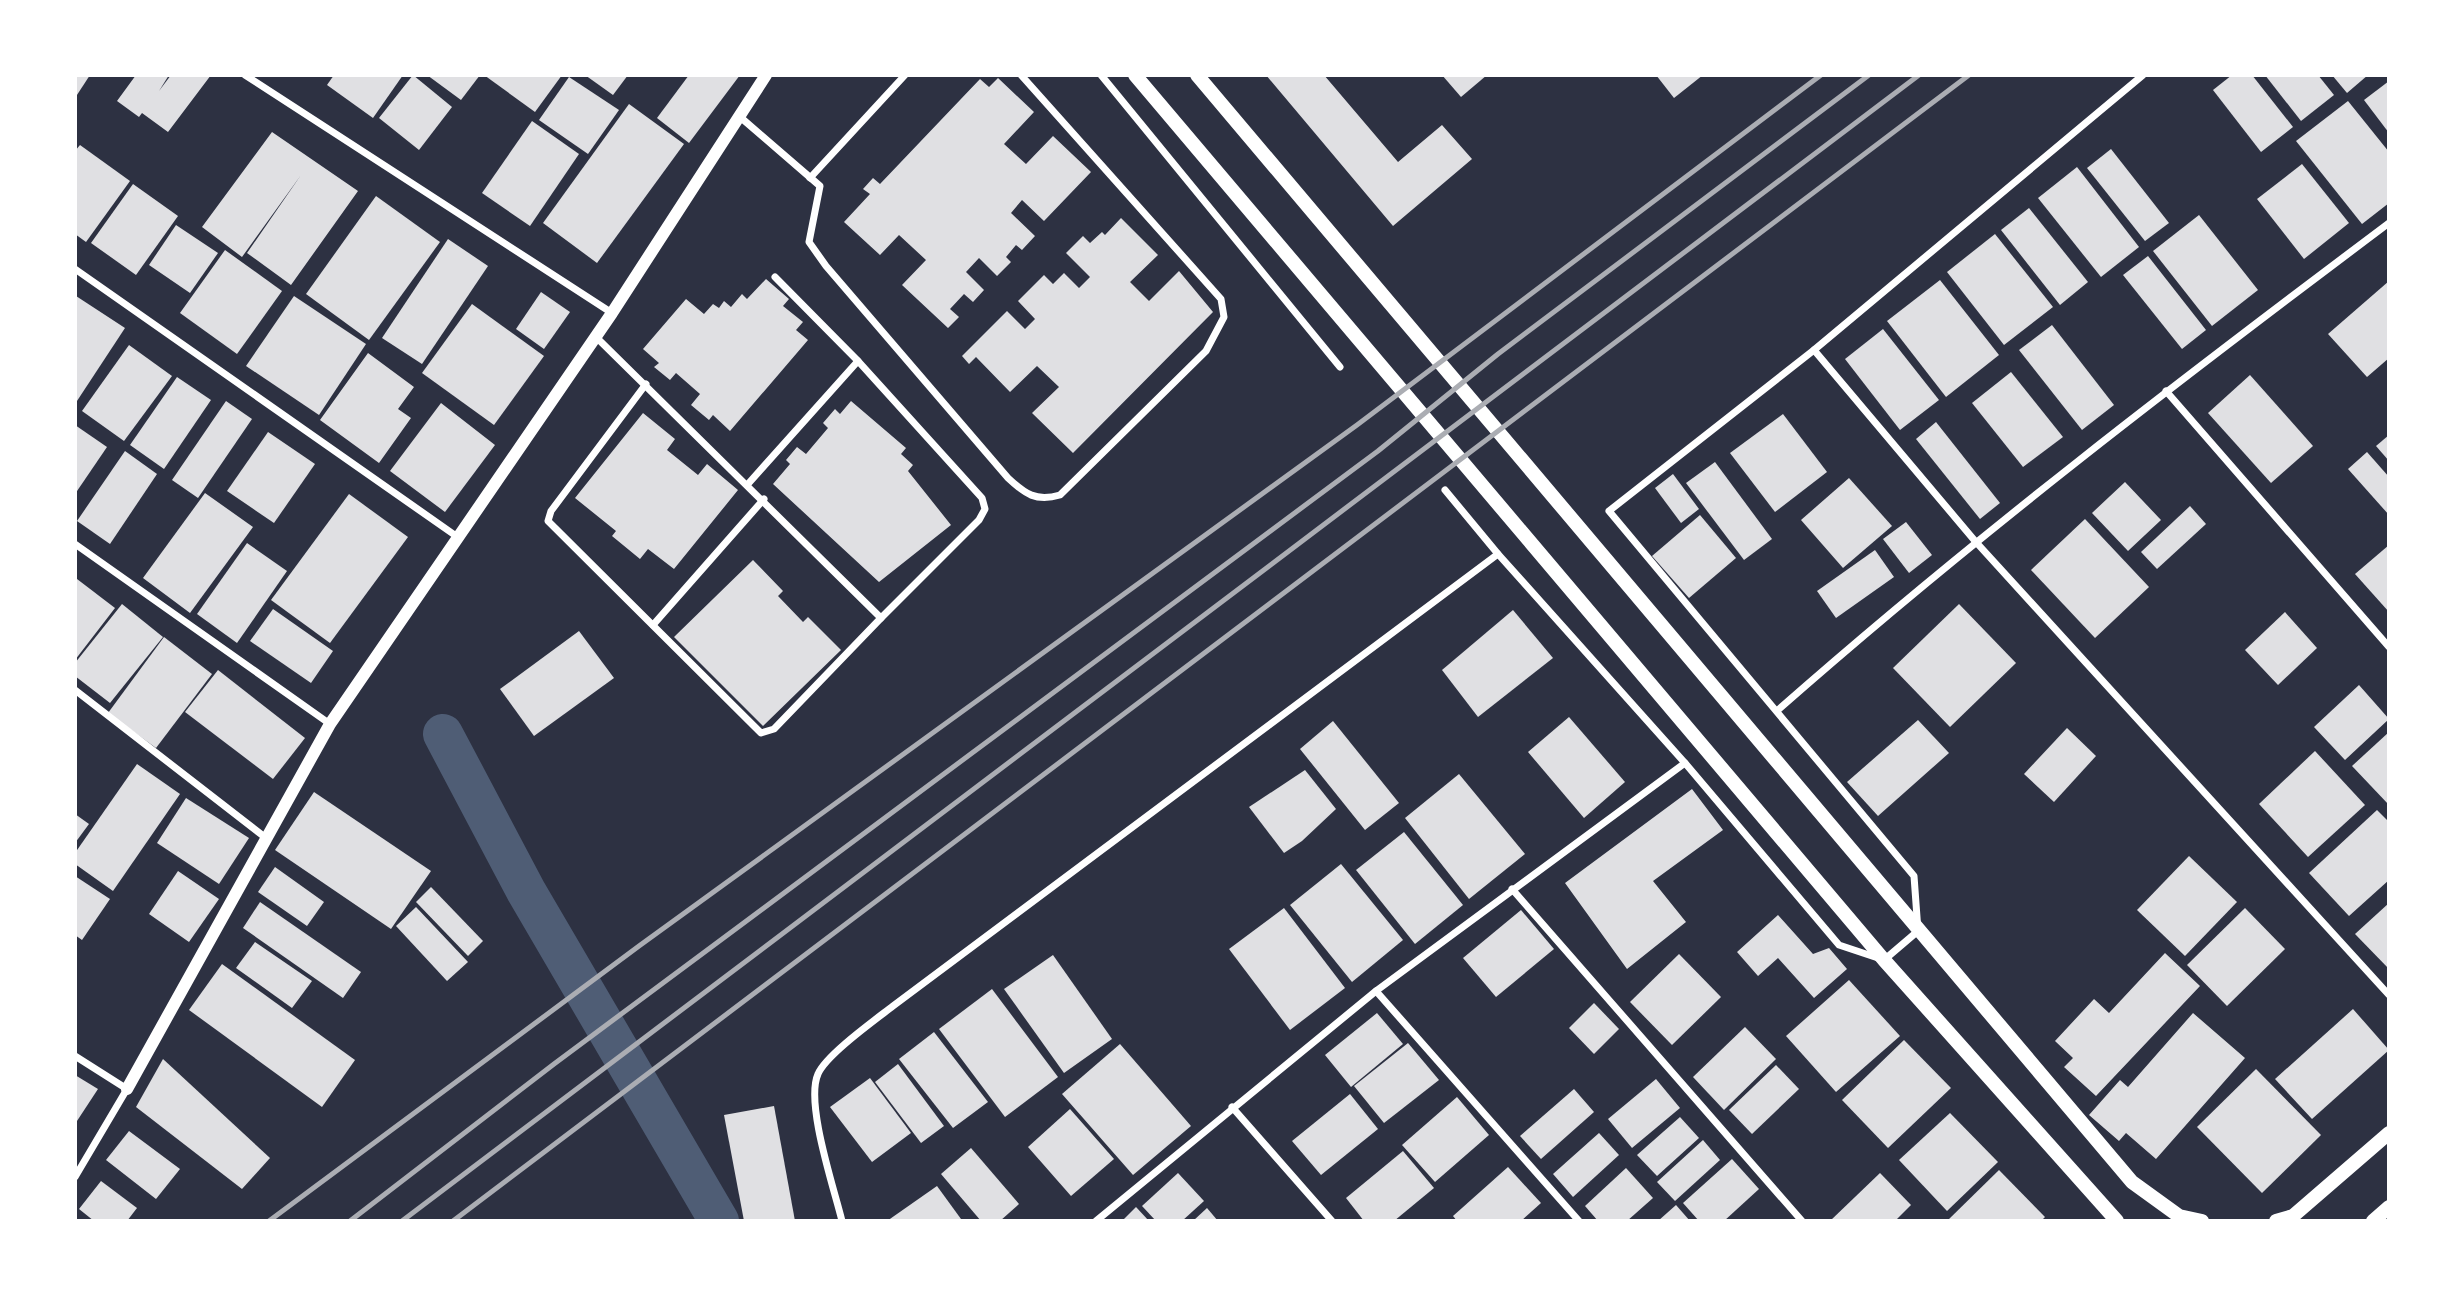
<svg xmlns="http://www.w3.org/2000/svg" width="2464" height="1296" font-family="'Fira Sans',sans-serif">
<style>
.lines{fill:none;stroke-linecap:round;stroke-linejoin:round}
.canal{stroke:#4f5d75;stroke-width:40}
.building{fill:#e0e0e3}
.minor{stroke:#fff;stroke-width:7}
.tertiary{stroke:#fff;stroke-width:12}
.secondary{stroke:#fff;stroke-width:14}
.rail{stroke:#abadb3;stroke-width:5}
</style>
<rect width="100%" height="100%" fill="#2d3142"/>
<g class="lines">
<!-- canal -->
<path class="canal" d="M443,734L526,891L719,1221"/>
</g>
<!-- building -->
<g class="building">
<path d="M75,75H90L75,98Z"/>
<path d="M136,75H169L159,91L171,75H211L168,132L142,113L139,117L117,101Z"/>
<path d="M334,75H403L373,118L327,85Z"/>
<path d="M413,75L452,107L419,150L379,118Z"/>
<path d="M427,75H480L461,100Z"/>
<path d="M484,75H562L535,112Z"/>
<path d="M585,75H628L613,95Z"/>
<path d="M689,75H740L689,143L657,118Z"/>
<path d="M1266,75H1324L1398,162L1442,125L1472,159L1393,226Z"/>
<path d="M1442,75H1487L1461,97Z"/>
<path d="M1656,75H1703L1674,98Z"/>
<path d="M2232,75H2252L2293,127L2261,152L2213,90Z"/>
<path d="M2265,75H2318L2334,95L2301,121Z"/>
<path d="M2332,75H2368L2347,93Z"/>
<path d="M569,77L619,110L588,154L539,120Z"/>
<path d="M998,78L1034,112L1004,144L1026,164L1053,136L1091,172L1044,221L1022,200L1011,213L1035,236L1022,250L1016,245L1006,257L1011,262L997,276L979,258L966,272L984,290L973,302L964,294L950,309L959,317L948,328L902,285L926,260L899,235L880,255L844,222L870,194L863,189L873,178L880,184L980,79L989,87Z"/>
<path d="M2389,81V133L2364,100Z"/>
<path d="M2348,101L2389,152V203L2362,224L2296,141Z"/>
<path d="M629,104L684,144L597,263L543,223Z"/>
<path d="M532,121L579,154L530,226L482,193Z"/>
<path d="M272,132L358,191L291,285L247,253L301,175L242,257L202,227Z"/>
<path d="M80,145L130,181L86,242L75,234V151Z"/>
<path d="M2111,149L2169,223L2145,241L2087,168Z"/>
<path d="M2302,164L2349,223L2304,259L2257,199Z"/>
<path d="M2077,167L2139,247L2101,277L2038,198Z"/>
<path d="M133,184L178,216L136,275L91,243Z"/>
<path d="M376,196L440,242L369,340L306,294Z"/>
<path d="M2029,208L2088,282L2060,305L2001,230Z"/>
<path d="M2199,215L2258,290L2212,326L2153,251Z"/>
<path d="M1121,218L1158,255L1130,282L1149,301L1179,271L1213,312L1073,453L1032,413L1059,387L1037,366L1010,392L976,357L969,364L962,356L1007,311L1025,329L1035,319L1018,301L1044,275L1053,284L1064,273L1079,288L1090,277L1066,253L1083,236L1090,243L1102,232L1105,235Z"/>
<path d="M176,225L218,253L190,293L149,265Z"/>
<path d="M1995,234L2053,307L2004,345L1947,272Z"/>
<path d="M448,239L488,266L422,364L382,338Z"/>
<path d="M225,250L282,291L237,354L180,313Z"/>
<path d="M2148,256L2206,330L2182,349L2123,275Z"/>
<path d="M766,279L789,299L783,306L803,322L796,330L808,340L730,431L713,415L709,420L691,405L700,394L676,373L670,380L654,367L659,363L643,349L686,299L704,314L713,304L719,308L724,301L731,307L742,294L747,299Z"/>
<path d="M1940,280L1999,355L1946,397L1887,321Z"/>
<path d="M2389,281V358L2367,377L2328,334Z"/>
<path d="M541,292L570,312L544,349L516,329Z"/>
<path d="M76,296L125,328L75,404V298Z"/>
<path d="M294,296L366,344L319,415L246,366Z"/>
<path d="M472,304L544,356L494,425L422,373Z"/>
<path d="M2052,325L2114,405L2082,430L2019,350Z"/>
<path d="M1883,329L1939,400L1900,430L1845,359Z"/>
<path d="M129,345L172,376L124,441L82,411Z"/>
<path d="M368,353L414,387L398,409L411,418L379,463L320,420Z"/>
<path d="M2011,372L2063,437L2023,467L1972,403Z"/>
<path d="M2250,375L2313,446L2271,483L2208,413Z"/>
<path d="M177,377L211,400L164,469L130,445Z"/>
<path d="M226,401L252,419L198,498L172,480Z"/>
<path d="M851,401L906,448L901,454L913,465L908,471L951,525L879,582L773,484L790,464L786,460L797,447L806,454L828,428L823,423L835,409L840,414Z"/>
<path d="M441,403L495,445L445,512L390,471Z"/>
<path d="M643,413L675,439L667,450L698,475L707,464L738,490L674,569L648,549L640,559L612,536L616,531L575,498Z"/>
<path d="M1783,414L1827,472L1775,512L1730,453Z"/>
<path d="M1936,422L2000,503L1980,519L1916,439Z"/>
<path d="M75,425L107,447L75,494Z"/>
<path d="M268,432L315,464L274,523L227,491Z"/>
<path d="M2389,435V461L2376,446Z"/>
<path d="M125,451L157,474L110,544L77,521Z"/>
<path d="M2367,452L2389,477V515L2348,469Z"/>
<path d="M1715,462L1772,539L1744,560L1686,483Z"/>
<path d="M1673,474L1699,509L1681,523L1655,488Z"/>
<path d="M1849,478L1892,526L1843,568L1801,520Z"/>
<path d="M2125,482L2161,520L2128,551L2092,513Z"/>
<path d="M205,493L253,527L190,613L143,578Z"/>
<path d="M349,494L408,537L330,643L271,600Z"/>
<path d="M2190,506L2206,524L2157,569L2141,552Z"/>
<path d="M1700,515L1736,558L1689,598L1652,556Z"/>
<path d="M2085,519L2149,587L2095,638L2031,570Z"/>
<path d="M1906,522L1932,555L1909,573L1883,539Z"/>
<path d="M247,543L287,571L237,643L197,614Z"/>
<path d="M2389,545V612L2355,574Z"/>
<path d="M1875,550L1894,577L1836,618L1817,591Z"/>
<path d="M753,560L783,591L778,596L803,622L808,617L841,650L763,726L674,637Z"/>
<path d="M77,579L115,608L75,660V582Z"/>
<path d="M122,604L163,637L110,703L75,676V663Z"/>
<path d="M1959,604L2016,663L1950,727L1893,668Z"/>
<path d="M273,609L333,651L311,683L250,641Z"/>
<path d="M1513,610L1553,658L1478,717L1442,670Z"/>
<path d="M2285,612L2317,648L2278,685L2245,650Z"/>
<path d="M579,631L614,678L534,736L500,689Z"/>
<path d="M164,637L212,674L156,748L108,713Z"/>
<path d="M218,670L305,738L273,779L185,712Z"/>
<path d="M2359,685L2389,719L2345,760L2314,727Z"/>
<path d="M1569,717L1625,782L1584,818L1528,752Z"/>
<path d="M1918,720L1949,753L1878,816L1847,782Z"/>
<path d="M1333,721L1399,803L1365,830L1300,749Z"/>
<path d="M2067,728L2096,756L2054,802L2024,774Z"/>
<path d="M2389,732V805L2352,766Z"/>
<path d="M2315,751L2365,805L2308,857L2259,804Z"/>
<path d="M137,764L180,794L113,891L75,864V853Z"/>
<path d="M1305,770L1336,809L1302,841L1284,853L1249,807Z"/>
<path d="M1459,774L1525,854L1469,899L1405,818Z"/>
<path d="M1692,789L1723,830L1653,881L1686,922L1627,969L1565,883Z"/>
<path d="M314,792L431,871L391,929L275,850Z"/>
<path d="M186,798L249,838L219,884L157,843Z"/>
<path d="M2377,810L2389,822V880L2349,916L2309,873Z"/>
<path d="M75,814L89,824L75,843Z"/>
<path d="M1404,832L1463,905L1415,944L1356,870Z"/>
<path d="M2189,856L2237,902L2185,956L2137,910Z"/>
<path d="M1341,864L1403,940L1352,982L1290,905Z"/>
<path d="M275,867L324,902L307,926L258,892Z"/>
<path d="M178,871L219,899L189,942L149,914Z"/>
<path d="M75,876L110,899L82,940L75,935Z"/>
<path d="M431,887L483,941L468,956L416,902Z"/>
<path d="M260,902L361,972L343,998L243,928Z"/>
<path d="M2389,903V969L2355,934Z"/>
<path d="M416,907L468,962L447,981L396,926Z"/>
<path d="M1284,908L1345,988L1290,1030L1229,949Z"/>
<path d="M2245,908L2285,949L2227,1006L2187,965Z"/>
<path d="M1521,910L1554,949L1496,997L1463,958Z"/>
<path d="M1778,915L1813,954L1829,948L1847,969L1814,998L1778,958L1758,976L1737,952Z"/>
<path d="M255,942L312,981L292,1008L236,968Z"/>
<path d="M2165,953L2200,986L2096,1096L2064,1067L2073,1058L2055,1041L2094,999L2109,1013Z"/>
<path d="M1679,954L1721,997L1672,1045L1630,1002Z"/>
<path d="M1053,955L1112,1039L1064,1073L1004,989Z"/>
<path d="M222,964L355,1060L322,1107L189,1010Z"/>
<path d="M1849,980L1900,1036L1836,1092L1786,1036Z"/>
<path d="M992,989L1058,1077L1005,1117L939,1029Z"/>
<path d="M1594,1003L1619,1029L1594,1054L1569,1028Z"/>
<path d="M2353,1009L2389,1050L2312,1119L2275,1079Z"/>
<path d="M1377,1013L1403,1044L1351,1087L1325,1055Z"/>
<path d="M2193,1013L2245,1058L2156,1159L2126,1133L2119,1141L2089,1115L2120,1080L2128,1087Z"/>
<path d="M1745,1027L1776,1059L1724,1110L1693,1077Z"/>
<path d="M934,1032L988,1102L953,1128L899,1059Z"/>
<path d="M1904,1040L1951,1088L1888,1148L1842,1100Z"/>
<path d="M1408,1043L1439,1080L1384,1123L1354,1086Z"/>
<path d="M1120,1044L1191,1126L1133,1175L1062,1094Z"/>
<path d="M163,1059L270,1158L242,1189L136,1107Z"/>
<path d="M898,1064L944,1126L921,1143L875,1082Z"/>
<path d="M1776,1065L1799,1089L1752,1134L1729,1110Z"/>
<path d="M2256,1069L2321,1135L2262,1193L2197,1127Z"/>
<path d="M75,1075L98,1089L75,1124Z"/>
<path d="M870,1078L911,1133L872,1162L830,1107Z"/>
<path d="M1656,1079L1680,1108L1632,1148L1608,1119Z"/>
<path d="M1574,1089L1594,1112L1541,1159L1520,1136Z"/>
<path d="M1350,1094L1378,1129L1321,1175L1292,1141Z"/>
<path d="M1457,1097L1489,1135L1435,1182L1402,1145Z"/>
<path d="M774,1106L795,1221H744L724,1115Z"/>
<path d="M1070,1109L1114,1159L1071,1196L1028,1147Z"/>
<path d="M1950,1113L1998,1162L1947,1211L1899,1160Z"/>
<path d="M1680,1117L1699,1138L1657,1176L1637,1155Z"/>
<path d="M129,1131L180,1169L156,1199L106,1160Z"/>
<path d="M1599,1133L1619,1155L1573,1197L1553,1174Z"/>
<path d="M1703,1140L1720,1160L1675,1201L1657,1182Z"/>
<path d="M971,1148L1019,1204L1000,1221H981L941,1174Z"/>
<path d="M1403,1151L1434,1188L1394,1221H1364L1346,1198Z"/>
<path d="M1732,1159L1759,1189L1724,1221H1699L1683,1203Z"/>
<path d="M1508,1167L1541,1203L1521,1221H1457L1453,1216Z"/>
<path d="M1626,1168L1653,1198L1627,1221H1598L1585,1206Z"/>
<path d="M1999,1170L2045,1217L2041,1221H1947Z"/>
<path d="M1178,1173L1204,1201L1182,1221H1156L1142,1206Z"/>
<path d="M1880,1173L1911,1205L1895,1221H1830Z"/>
<path d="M101,1181L137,1208L127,1221H94L79,1209Z"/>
<path d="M937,1186L961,1219L887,1221Z"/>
<path d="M1676,1205L1690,1221H1658Z"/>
<path d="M1136,1207L1149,1221H1122Z"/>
<path d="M1207,1208L1218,1221H1193Z"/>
</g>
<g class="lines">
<!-- minor -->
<g class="minor">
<path d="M245,75L612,313"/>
<path d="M1101,75L1340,367"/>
<path d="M739,116L820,186L809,242L826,266L1008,478C1025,494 1036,502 1060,495L1206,351L1224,317L1221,299L1021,75"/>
<path d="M810,178L905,75"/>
<path d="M75,269L459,538"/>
<path d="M596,337L881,618L979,520L985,509L982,498L858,361L775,277"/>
<path d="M1814,350L1975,541L2389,995"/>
<path d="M646,384L551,511L548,521L761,733L774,729L881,618"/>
<path d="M2166,391L2389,647"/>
<path d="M748,484L858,361"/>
<path d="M1445,490L1498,554L1685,763L1839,945L1884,960L1918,931L1914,876L1609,511L1814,350L2143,75"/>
<path d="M75,544L330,724"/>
<path d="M653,625L764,499"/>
<path d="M75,690L266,838"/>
<path d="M1778,710C1973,538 2180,380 2389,223"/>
<path d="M1512,889L1802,1221"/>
<path d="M1376,991L1579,1221"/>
<path d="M75,1056L127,1089L75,1177"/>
<path d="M1232,1107L1332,1221"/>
<path d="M842,1221C834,1188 805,1103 818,1074C826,1055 875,1020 893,1006L1498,554"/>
<path d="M1096,1221L1376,991L1685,763"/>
</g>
<!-- tertiary -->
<path class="tertiary" d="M127,1089L330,724L612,313L766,75"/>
<!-- secondary -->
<g class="secondary">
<path d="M1135,75L1884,960L2117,1221"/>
<path d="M1197,75L2132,1182L2179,1216L2202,1221"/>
<path d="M2276,1221L2293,1216L2389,1133"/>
<path d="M2373,1221L2389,1207"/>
</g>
<!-- rail -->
<g class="rail">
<path d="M269,1221L639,946L1357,425L1821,75"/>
<path d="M350,1221L554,1064L1378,451L1498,354L1869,75"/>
<path d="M402,1221L1919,75"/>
<path d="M453,1221L1969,75"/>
</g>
</g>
<!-- border -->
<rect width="2464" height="1296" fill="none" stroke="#ffffff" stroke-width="154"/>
</svg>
